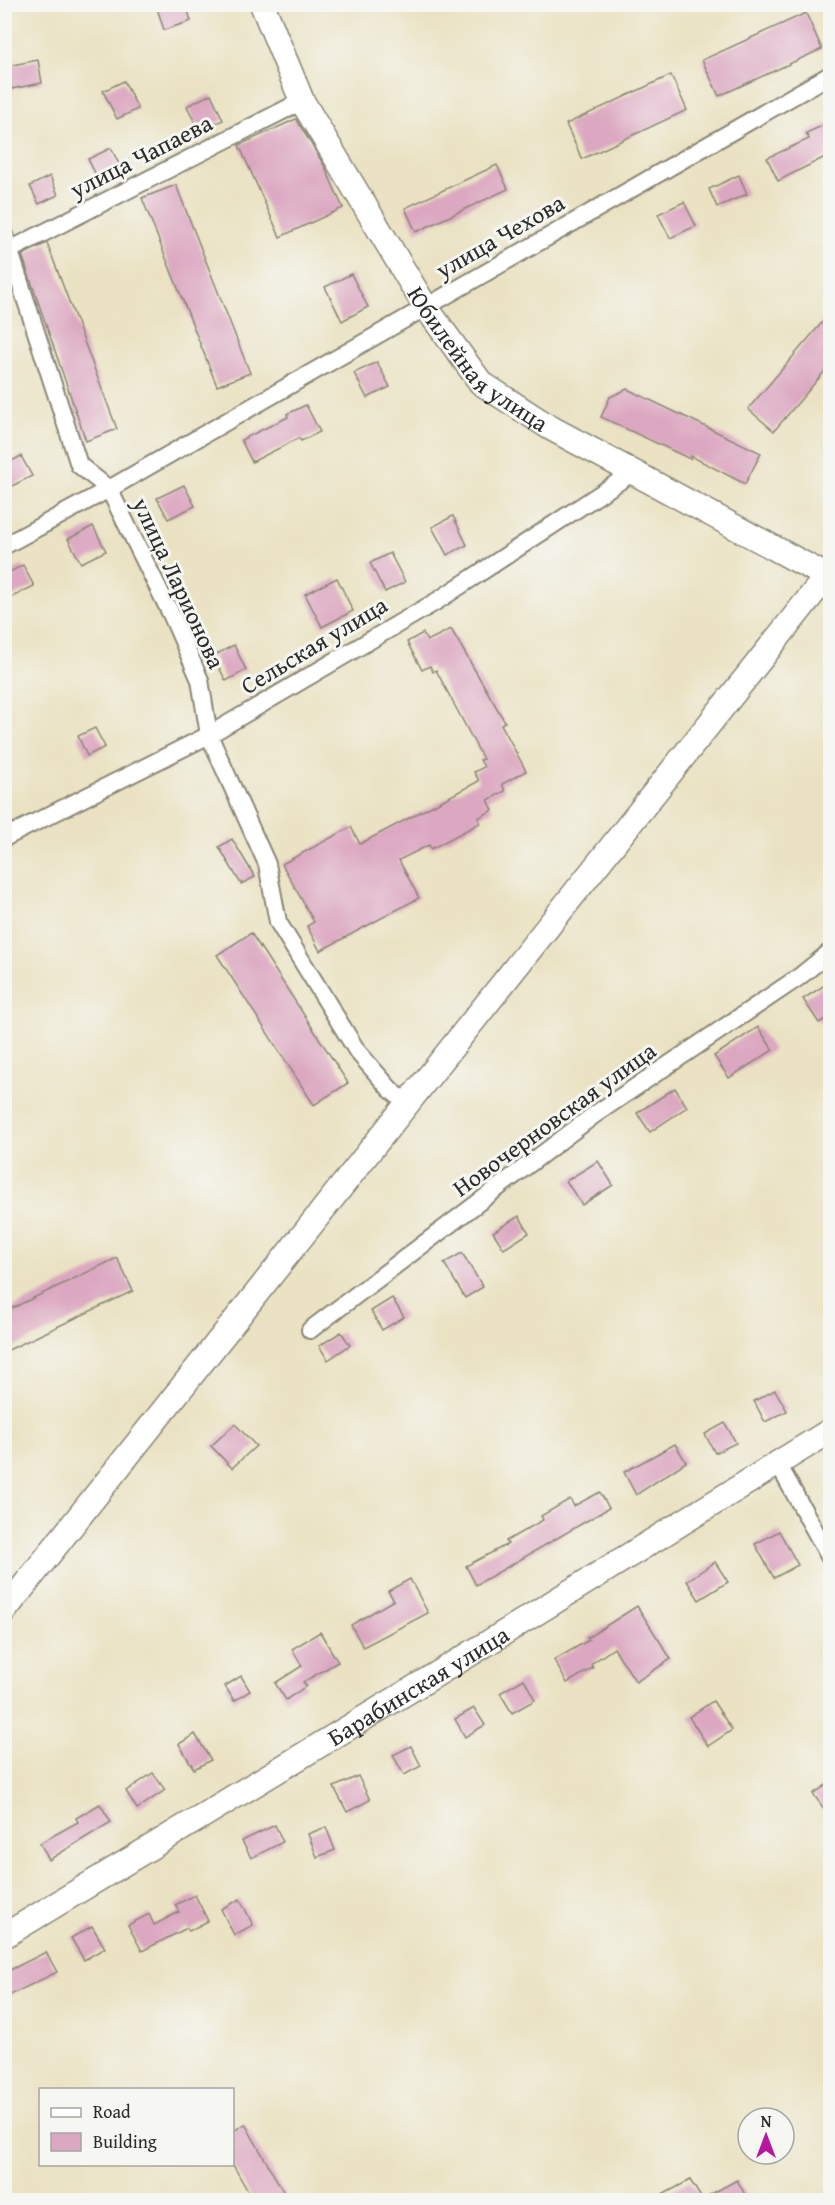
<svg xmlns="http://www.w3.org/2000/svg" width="835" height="2205" font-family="'Gentium Book Plus',serif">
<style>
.building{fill:#dca7c1}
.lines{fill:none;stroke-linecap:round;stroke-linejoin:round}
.street-casing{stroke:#8a8676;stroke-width:20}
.secondary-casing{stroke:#8a8676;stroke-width:27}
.street{stroke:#fff;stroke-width:16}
.secondary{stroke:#fff;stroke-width:24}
.labels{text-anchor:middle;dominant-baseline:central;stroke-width:6;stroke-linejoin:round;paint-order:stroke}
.street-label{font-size:24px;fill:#2b2b2b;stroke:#f6f6f2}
</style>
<rect width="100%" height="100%" fill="#f6f6f2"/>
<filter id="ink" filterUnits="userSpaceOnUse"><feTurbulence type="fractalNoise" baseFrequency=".0167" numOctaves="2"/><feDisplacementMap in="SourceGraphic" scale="12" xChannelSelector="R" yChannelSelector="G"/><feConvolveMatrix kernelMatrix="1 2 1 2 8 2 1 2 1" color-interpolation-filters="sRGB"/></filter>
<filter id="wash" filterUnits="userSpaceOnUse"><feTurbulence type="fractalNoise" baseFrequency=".008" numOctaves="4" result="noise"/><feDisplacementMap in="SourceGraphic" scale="24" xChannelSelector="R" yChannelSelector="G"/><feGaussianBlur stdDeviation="1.35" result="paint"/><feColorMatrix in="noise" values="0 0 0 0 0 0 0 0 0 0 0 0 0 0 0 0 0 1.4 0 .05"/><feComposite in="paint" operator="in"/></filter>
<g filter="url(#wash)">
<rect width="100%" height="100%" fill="#eae2c2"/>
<g id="blocks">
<!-- building -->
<g class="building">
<path d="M168,4H186L191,21L164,30L157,8Z"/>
<path d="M806,13L822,49L719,96L702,60Z"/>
<path d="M38,60L42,83L11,89L7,66Z"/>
<path d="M671,75L687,110L582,159L566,124Z"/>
<path d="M124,81L138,109L117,119L103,91Z"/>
<path d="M211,94L223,120L199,131L187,106Z"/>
<path d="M296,119L324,165L343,208L280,237L239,145Z"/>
<path d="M831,122V154L778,181L767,158L809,139L806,133Z"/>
<path d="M111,148L121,168L98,179L88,159Z"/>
<path d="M497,165L508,189L416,232L405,208Z"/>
<path d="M739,175L747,194L717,207L709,189Z"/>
<path d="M50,176L58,195L39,204L30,186Z"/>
<path d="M176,185L250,373L217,386L142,198Z"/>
<path d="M684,202L696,226L670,238L658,214Z"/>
<path d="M47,243L117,429L86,441L22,255Z"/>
<path d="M351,274L368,307L342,321L325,287Z"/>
<path d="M831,312V364L774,431L748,409Z"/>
<path d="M377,362L390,387L367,398L354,373Z"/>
<path d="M627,389L761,453L745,484L691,456L690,459L601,417L610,397Z"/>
<path d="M306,405L320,432L301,441L299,438L252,462L241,440L288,417L287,414Z"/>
<path d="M21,456L32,476L4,490V465Z"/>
<path d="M184,485L195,506L168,519L157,498Z"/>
<path d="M453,516L467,545L447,555L432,527Z"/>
<path d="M93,526L106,551L81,563L68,539Z"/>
<path d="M390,553L405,582L385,592L370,563Z"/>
<path d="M23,565L34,586L4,601V575Z"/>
<path d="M337,578L353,611L322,627L305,594Z"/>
<path d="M451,629L505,722L501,724L526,771L502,784L505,791L488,800L493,810L478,818L480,823L431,849L429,845L399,860L419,898L320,951L307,926L314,922L282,864L351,827L360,844L479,781L474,772L484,767L480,760L483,759L436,670L433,672L430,666L422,670L407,642L423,633L427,641Z"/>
<path d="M234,645L246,670L226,681L213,656Z"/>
<path d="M95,728L105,747L87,756L78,736Z"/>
<path d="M232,839L255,877L241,884L219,847Z"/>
<path d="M251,933L348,1083L314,1105L217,955Z"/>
<path d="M831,981V1016L819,1023L803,999Z"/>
<path d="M758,1027L773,1050L729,1078L714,1056Z"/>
<path d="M675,1088L687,1107L650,1132L637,1113Z"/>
<path d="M598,1161L613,1185L582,1205L566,1181Z"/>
<path d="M519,1216L529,1233L504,1249L493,1232Z"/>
<path d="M462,1253L483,1287L465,1298L444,1263Z"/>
<path d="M117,1258L133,1291L4,1352V1312Z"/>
<path d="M392,1298L404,1317L382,1330L371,1311Z"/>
<path d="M341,1332L350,1345L328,1360L319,1346Z"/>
<path d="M775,1390L787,1411L765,1422L754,1401Z"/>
<path d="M725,1423L736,1443L715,1453L705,1434Z"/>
<path d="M235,1424L256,1446L232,1468L211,1446Z"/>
<path d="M675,1444L686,1462L636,1495L624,1472Z"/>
<path d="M600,1492L609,1508L476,1585L466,1566L508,1544L506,1541L543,1520L541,1516L570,1499L574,1506Z"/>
<path d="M779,1531L798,1565L774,1578L755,1544Z"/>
<path d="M715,1562L728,1582L699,1600L687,1581Z"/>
<path d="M410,1579L428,1613L363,1647L351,1625L394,1600L388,1591Z"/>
<path d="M637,1606L671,1659L636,1682L614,1648L591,1664L593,1668L567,1683L554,1660L589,1640L587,1638Z"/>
<path d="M320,1632L338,1662L303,1682L306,1686L286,1700L275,1683L302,1666L292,1649Z"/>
<path d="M241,1676L250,1691L234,1701L225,1686Z"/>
<path d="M524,1679L535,1700L512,1713L500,1693Z"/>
<path d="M713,1701L732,1730L708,1746L689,1717Z"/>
<path d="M474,1708L485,1725L465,1737L455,1719Z"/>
<path d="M195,1734L211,1760L194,1769L179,1744Z"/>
<path d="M411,1746L421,1766L404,1775L393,1755Z"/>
<path d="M153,1773L165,1790L137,1809L126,1791Z"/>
<path d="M358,1776L370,1800L347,1812L334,1787Z"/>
<path d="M831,1782V1818L813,1794Z"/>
<path d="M100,1804L111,1822L49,1860L40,1843L78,1822L76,1818Z"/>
<path d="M275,1825L283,1842L251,1858L242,1841Z"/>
<path d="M326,1827L335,1850L317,1857L308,1834Z"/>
<path d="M195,1895L208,1921L189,1931L187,1928L142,1951L128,1925L149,1914L154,1925L179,1912L175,1905Z"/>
<path d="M240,1899L253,1925L234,1935L221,1909Z"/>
<path d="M92,1926L105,1948L84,1960L71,1938Z"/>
<path d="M46,1952L57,1972L4,1998V1973Z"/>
<path d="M245,2124L288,2200H253L232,2163V2132Z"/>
<path d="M690,2180L702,2199L737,2180L748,2200H653Z"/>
</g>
</g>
</g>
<g filter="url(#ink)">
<use href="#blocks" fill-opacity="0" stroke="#8a8676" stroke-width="1.5"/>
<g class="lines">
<defs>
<g id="street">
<path d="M4,233L79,465L109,489L172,616L200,680L209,735L267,864L278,922L357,1051L390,1089L407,1104"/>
<path d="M4,258L8,251L302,101"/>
<path d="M4,546L109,489L830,75"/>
<path d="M4,838L209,735L437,601L635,471"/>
<path d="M310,1330L594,1115L799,977L830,952"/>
<path d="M777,1462L830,1558"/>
</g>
<g id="secondary">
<path id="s1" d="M262,4L302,101L425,306L481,383L549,427L830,578"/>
<path d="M4,1611L830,572"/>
<path id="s2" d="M4,1936L465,1657L830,1431"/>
</g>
</defs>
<!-- street casing -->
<use href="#street" class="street-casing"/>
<!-- secondary casing -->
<use href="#secondary" class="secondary-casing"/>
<!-- street -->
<use href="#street" class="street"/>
<!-- secondary -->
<use href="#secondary" class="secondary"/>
</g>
</g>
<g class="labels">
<!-- street labels -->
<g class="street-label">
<text transform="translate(141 156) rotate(-27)">улица Чапаева</text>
<text transform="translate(500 236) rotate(-30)">улица Чехова</text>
<text stroke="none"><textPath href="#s1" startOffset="420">Юбилейная улица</textPath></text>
<text transform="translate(179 583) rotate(65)">улица Ларионова</text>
<text transform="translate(314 645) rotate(-31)">Сельская улица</text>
<text transform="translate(554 1119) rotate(-36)">Новочерновская улица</text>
<text stroke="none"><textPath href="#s2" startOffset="484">Барабинская улица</textPath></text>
</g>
</g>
<!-- margin -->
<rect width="835" height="2205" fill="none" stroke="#f6f6f2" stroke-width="24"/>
<!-- legend -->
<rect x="39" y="2088" width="195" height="78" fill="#f6f6f2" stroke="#a5a5a2" stroke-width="1.5"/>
<rect x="51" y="2108" width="30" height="9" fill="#ffffff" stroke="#a5a5a2" stroke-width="1.5"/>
<text x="93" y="2118" font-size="18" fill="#2b2b2b">Road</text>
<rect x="51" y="2133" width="30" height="18" fill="#dca7c1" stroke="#a5a5a2" stroke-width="1.5"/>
<text x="93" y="2148" font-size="18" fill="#2b2b2b">Building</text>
<!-- north arrow -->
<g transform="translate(766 2136)"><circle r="28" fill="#f6f6f2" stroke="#a5a5a2" stroke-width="1.5"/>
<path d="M0-4.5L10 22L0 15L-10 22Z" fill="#b5179e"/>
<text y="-9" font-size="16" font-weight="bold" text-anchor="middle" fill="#2b2b2b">N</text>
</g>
</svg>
